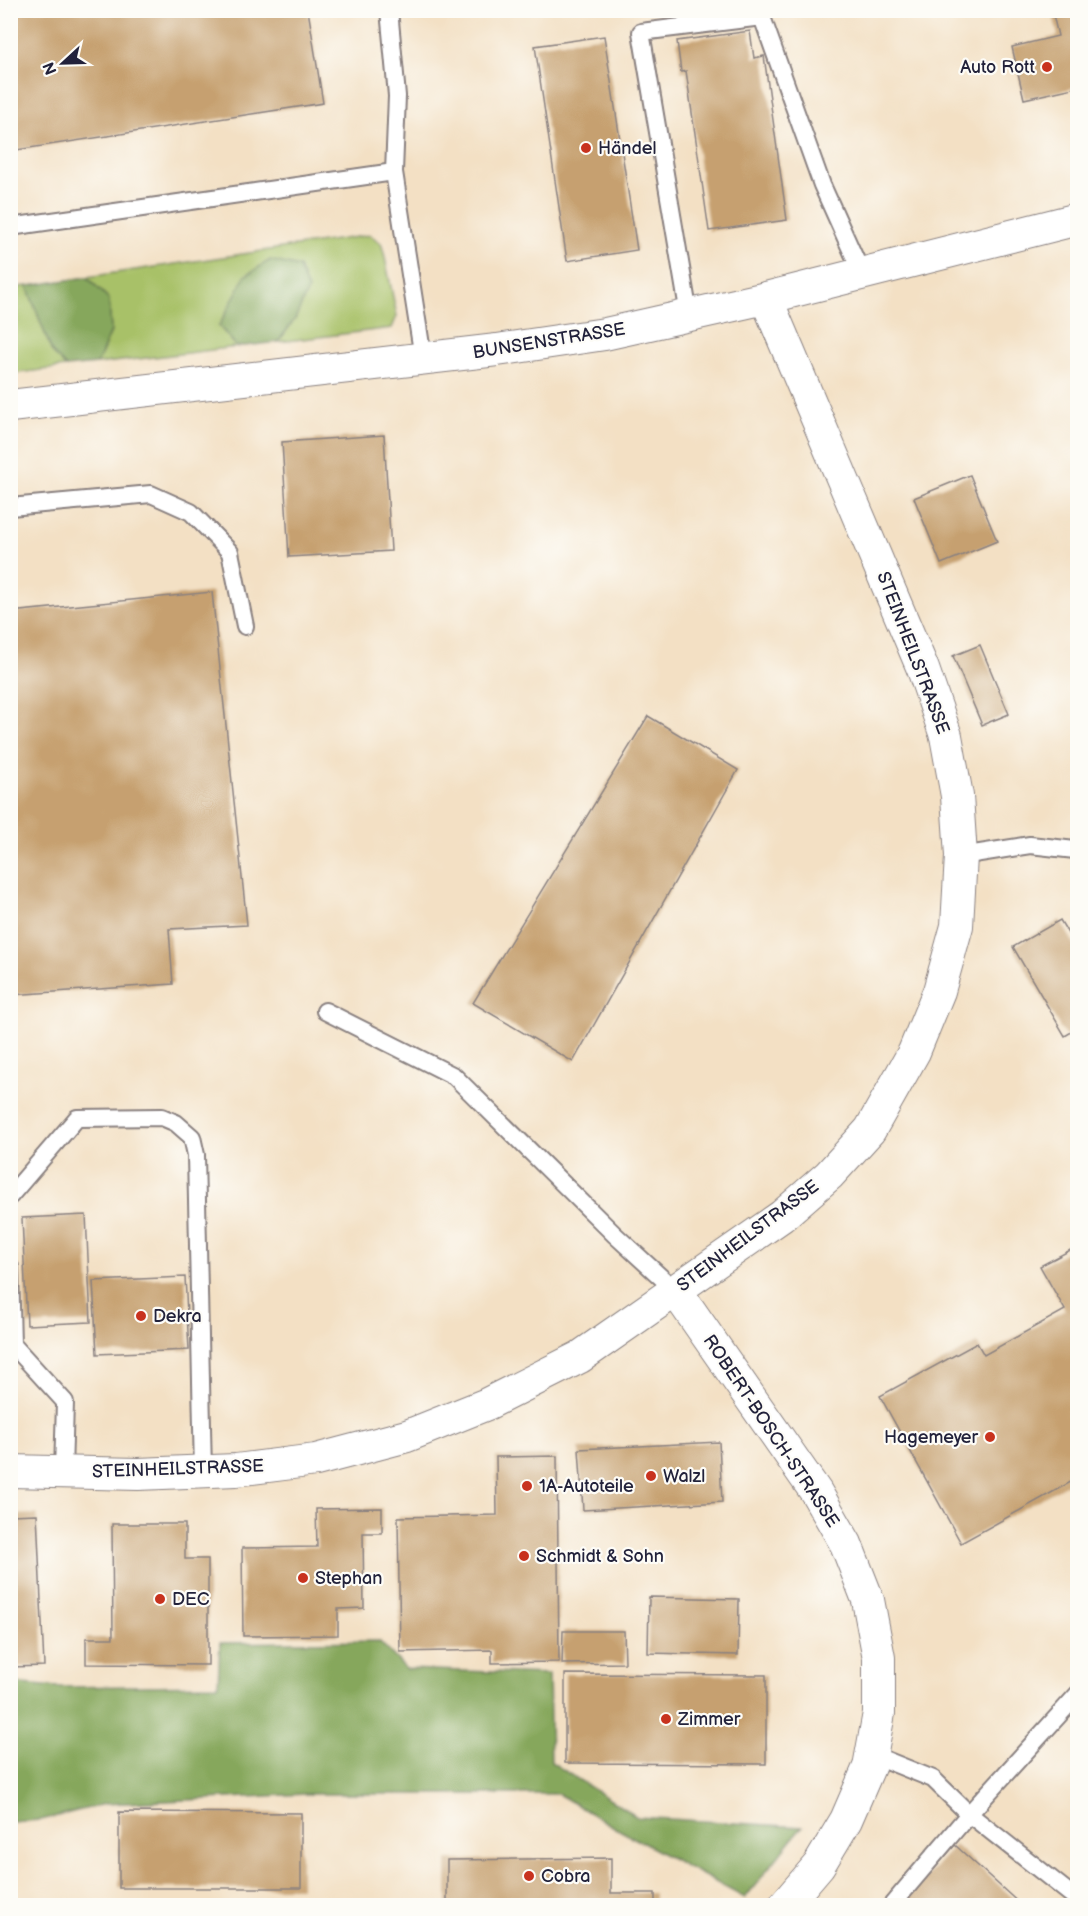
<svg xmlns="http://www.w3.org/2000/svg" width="1088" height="1916" font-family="'Balsamiq Sans',sans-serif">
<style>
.green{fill:#a8c167;stroke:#657251;stroke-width:1.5}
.forest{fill:#86a75c;stroke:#54644c;stroke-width:1.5}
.building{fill:#c6a06f}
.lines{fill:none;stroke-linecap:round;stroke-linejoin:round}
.lane-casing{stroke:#8a8180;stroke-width:20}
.street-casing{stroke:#8a8180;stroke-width:34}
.lane{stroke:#fff;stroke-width:16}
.street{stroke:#fff;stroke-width:32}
.poi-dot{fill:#c8321e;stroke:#fdfcf7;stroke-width:2}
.labels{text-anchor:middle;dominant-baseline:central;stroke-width:4.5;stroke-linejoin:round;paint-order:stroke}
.poi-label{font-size:18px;fill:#22223b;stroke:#fdfcf7;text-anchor:start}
.street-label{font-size:18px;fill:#22223b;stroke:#fdfcf7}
</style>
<rect width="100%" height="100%" fill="#fdfcf7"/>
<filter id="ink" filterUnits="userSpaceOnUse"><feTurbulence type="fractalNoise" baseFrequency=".0167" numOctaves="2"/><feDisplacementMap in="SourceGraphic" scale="12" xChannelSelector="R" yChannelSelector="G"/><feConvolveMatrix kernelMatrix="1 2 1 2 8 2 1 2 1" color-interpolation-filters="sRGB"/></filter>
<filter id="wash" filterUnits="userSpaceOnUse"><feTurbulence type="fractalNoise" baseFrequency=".008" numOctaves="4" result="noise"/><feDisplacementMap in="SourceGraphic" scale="24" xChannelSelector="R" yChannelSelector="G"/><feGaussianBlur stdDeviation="1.35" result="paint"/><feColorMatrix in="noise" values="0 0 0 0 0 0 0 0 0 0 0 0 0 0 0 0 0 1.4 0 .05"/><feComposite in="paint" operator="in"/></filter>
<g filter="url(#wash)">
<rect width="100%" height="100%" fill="#f3e0c4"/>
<!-- green -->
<g class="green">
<path d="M370,235L381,243L384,253L397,316L392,328L278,342L295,319L219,326L237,347L97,364L111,331L109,299L87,277Z"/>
<path d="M27,286L52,352L66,367L11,374L10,288Z"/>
</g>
<!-- forest -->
<g class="forest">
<path d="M270,260L299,267L308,290L295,319L278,342L237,347L219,326L245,276Z"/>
<path d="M87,277L109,299L111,331L97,364L66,367L52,352L27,286Z"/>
<path d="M379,1641L406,1669L549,1674L551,1762L637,1817L802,1827L745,1898L621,1831L558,1794H306L105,1804L41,1820L11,1822V1683L57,1687L218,1685L220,1643Z"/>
</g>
<g id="blocks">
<!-- building -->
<g class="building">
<path d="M10,10H308L323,103L10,151Z"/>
<path d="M1052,10H1076L1078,13V87L1024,99L1012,47L1058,36Z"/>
<path d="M750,31L754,58L764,56L787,220L709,231L686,71L681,72L677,41Z"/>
<path d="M604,36L637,250L567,261L535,46Z"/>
<path d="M384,435L391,551L289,557L282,442Z"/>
<path d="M970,475L997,541L941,564L914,498Z"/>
<path d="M212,592L247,925L169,929L173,984L10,995V612Z"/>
<path d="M980,645L1009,714L982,725L953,656Z"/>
<path d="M648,716L738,770L573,1062L473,1003Z"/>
<path d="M1060,920L1078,950V1028L1065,1036L1013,947Z"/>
<path d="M86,1215L91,1322L27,1325L22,1218Z"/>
<path d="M1078,1246V1478L961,1543L880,1396L977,1343L984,1355L1065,1310L1040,1266Z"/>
<path d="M185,1277L189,1350L97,1354L93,1281Z"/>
<path d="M719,1442L722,1502L583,1510L579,1449Z"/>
<path d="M557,1456L559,1662L492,1663V1650L400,1652L398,1517L497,1515L496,1457Z"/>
<path d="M382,1508V1533H363L364,1608L338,1609V1635L243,1636L242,1548L317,1547L316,1509Z"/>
<path d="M37,1514L44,1666L10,1667V1515Z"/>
<path d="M112,1524H185V1559H208V1665L86,1664V1638H113Z"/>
<path d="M649,1597L739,1599L738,1655L648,1653Z"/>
<path d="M563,1631H624L625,1663L562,1664Z"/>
<path d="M565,1674L766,1675V1764L565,1763Z"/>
<path d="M119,1812L301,1813V1888H119Z"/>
<path d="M955,1845L1022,1906H901Z"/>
<path d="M611,1858V1893H655V1906H447V1860Z"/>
</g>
</g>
</g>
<g filter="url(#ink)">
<use href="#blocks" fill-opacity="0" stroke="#8a8180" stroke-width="1.5"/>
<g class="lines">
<defs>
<g id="lane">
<path d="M394,172L423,358"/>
<path d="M10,227L394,172L397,96L389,10"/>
<path d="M689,315L641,32L762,17L822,185L862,274"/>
<path d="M10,507L151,494L191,512L230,552L245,626"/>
<path d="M961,856L1030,845L1075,850L1078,852"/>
<path d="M325,1011L454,1076L615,1235L676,1291"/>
<path d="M10,1196L77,1118L162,1117L176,1123L192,1137L196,1155L203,1472"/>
<path d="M10,1267L12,1344L65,1402L63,1472"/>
<path d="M871,1754L933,1779L969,1814L1078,1694"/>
<path d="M891,1906L969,1814L1078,1900"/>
</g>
<g id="street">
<path d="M10,406L497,350L605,334L766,298L1078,219"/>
<path d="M676,1291L816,1492L846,1544L868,1600L879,1658V1713L869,1767L846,1820L819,1865L784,1906"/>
<path d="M10,1471L138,1474L236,1470L316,1460L407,1436L487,1404L580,1357L782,1216L829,1175L870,1130L914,1052L939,991L957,926L961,856L957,796L946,736L923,669L766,298"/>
</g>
</defs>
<!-- lane casing -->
<use href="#lane" class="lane-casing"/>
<!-- street casing -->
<use href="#street" class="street-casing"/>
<!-- lane -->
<use href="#lane" class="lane"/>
<!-- street -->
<use href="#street" class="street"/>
</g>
</g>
<!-- markers -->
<g class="poi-dot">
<circle cx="1047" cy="67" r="6"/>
<circle cx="586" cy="148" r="6"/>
<circle cx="141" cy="1316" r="6"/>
<circle cx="990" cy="1437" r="6"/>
<circle cx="651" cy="1476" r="6"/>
<circle cx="527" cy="1486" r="6"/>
<circle cx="524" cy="1556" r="6"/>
<circle cx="303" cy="1578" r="6"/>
<circle cx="160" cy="1599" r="6"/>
<circle cx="666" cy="1719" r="6"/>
<circle cx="529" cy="1876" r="6"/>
</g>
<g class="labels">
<!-- poi labels -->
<g class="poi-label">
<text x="1035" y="67" text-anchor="end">Auto Rott</text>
<text x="598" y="148">Händel</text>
<text x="153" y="1316">Dekra</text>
<text x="978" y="1437" text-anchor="end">Hagemeyer</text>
<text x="663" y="1476">Walzl</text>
<text x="539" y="1486">1A-Autoteile</text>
<text x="536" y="1556">Schmidt &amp; Sohn</text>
<text x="315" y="1578">Stephan</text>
<text x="172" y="1599">DEC</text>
<text x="678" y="1719">Zimmer</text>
<text x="541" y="1876">Cobra</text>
</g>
<!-- street labels -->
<g class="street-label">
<text transform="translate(549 341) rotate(-9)">BUNSENSTRASSE</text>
<text transform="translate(913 653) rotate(69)">STEINHEILSTRASSE</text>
<text transform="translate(748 1236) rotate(-37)">STEINHEILSTRASSE</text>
<text transform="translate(771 1431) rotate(56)">ROBERT-BOSCH-STRASSE</text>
<text transform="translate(178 1469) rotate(-2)">STEINHEILSTRASSE</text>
</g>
</g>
<!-- margin -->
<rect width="1088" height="1916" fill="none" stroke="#fdfcf7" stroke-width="36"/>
<!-- north arrow -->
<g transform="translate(63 63) rotate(248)" stroke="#fdfcf7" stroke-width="4.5" paint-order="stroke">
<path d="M0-4.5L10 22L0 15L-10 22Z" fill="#22223b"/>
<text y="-9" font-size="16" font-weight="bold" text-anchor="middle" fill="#22223b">N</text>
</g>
</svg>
